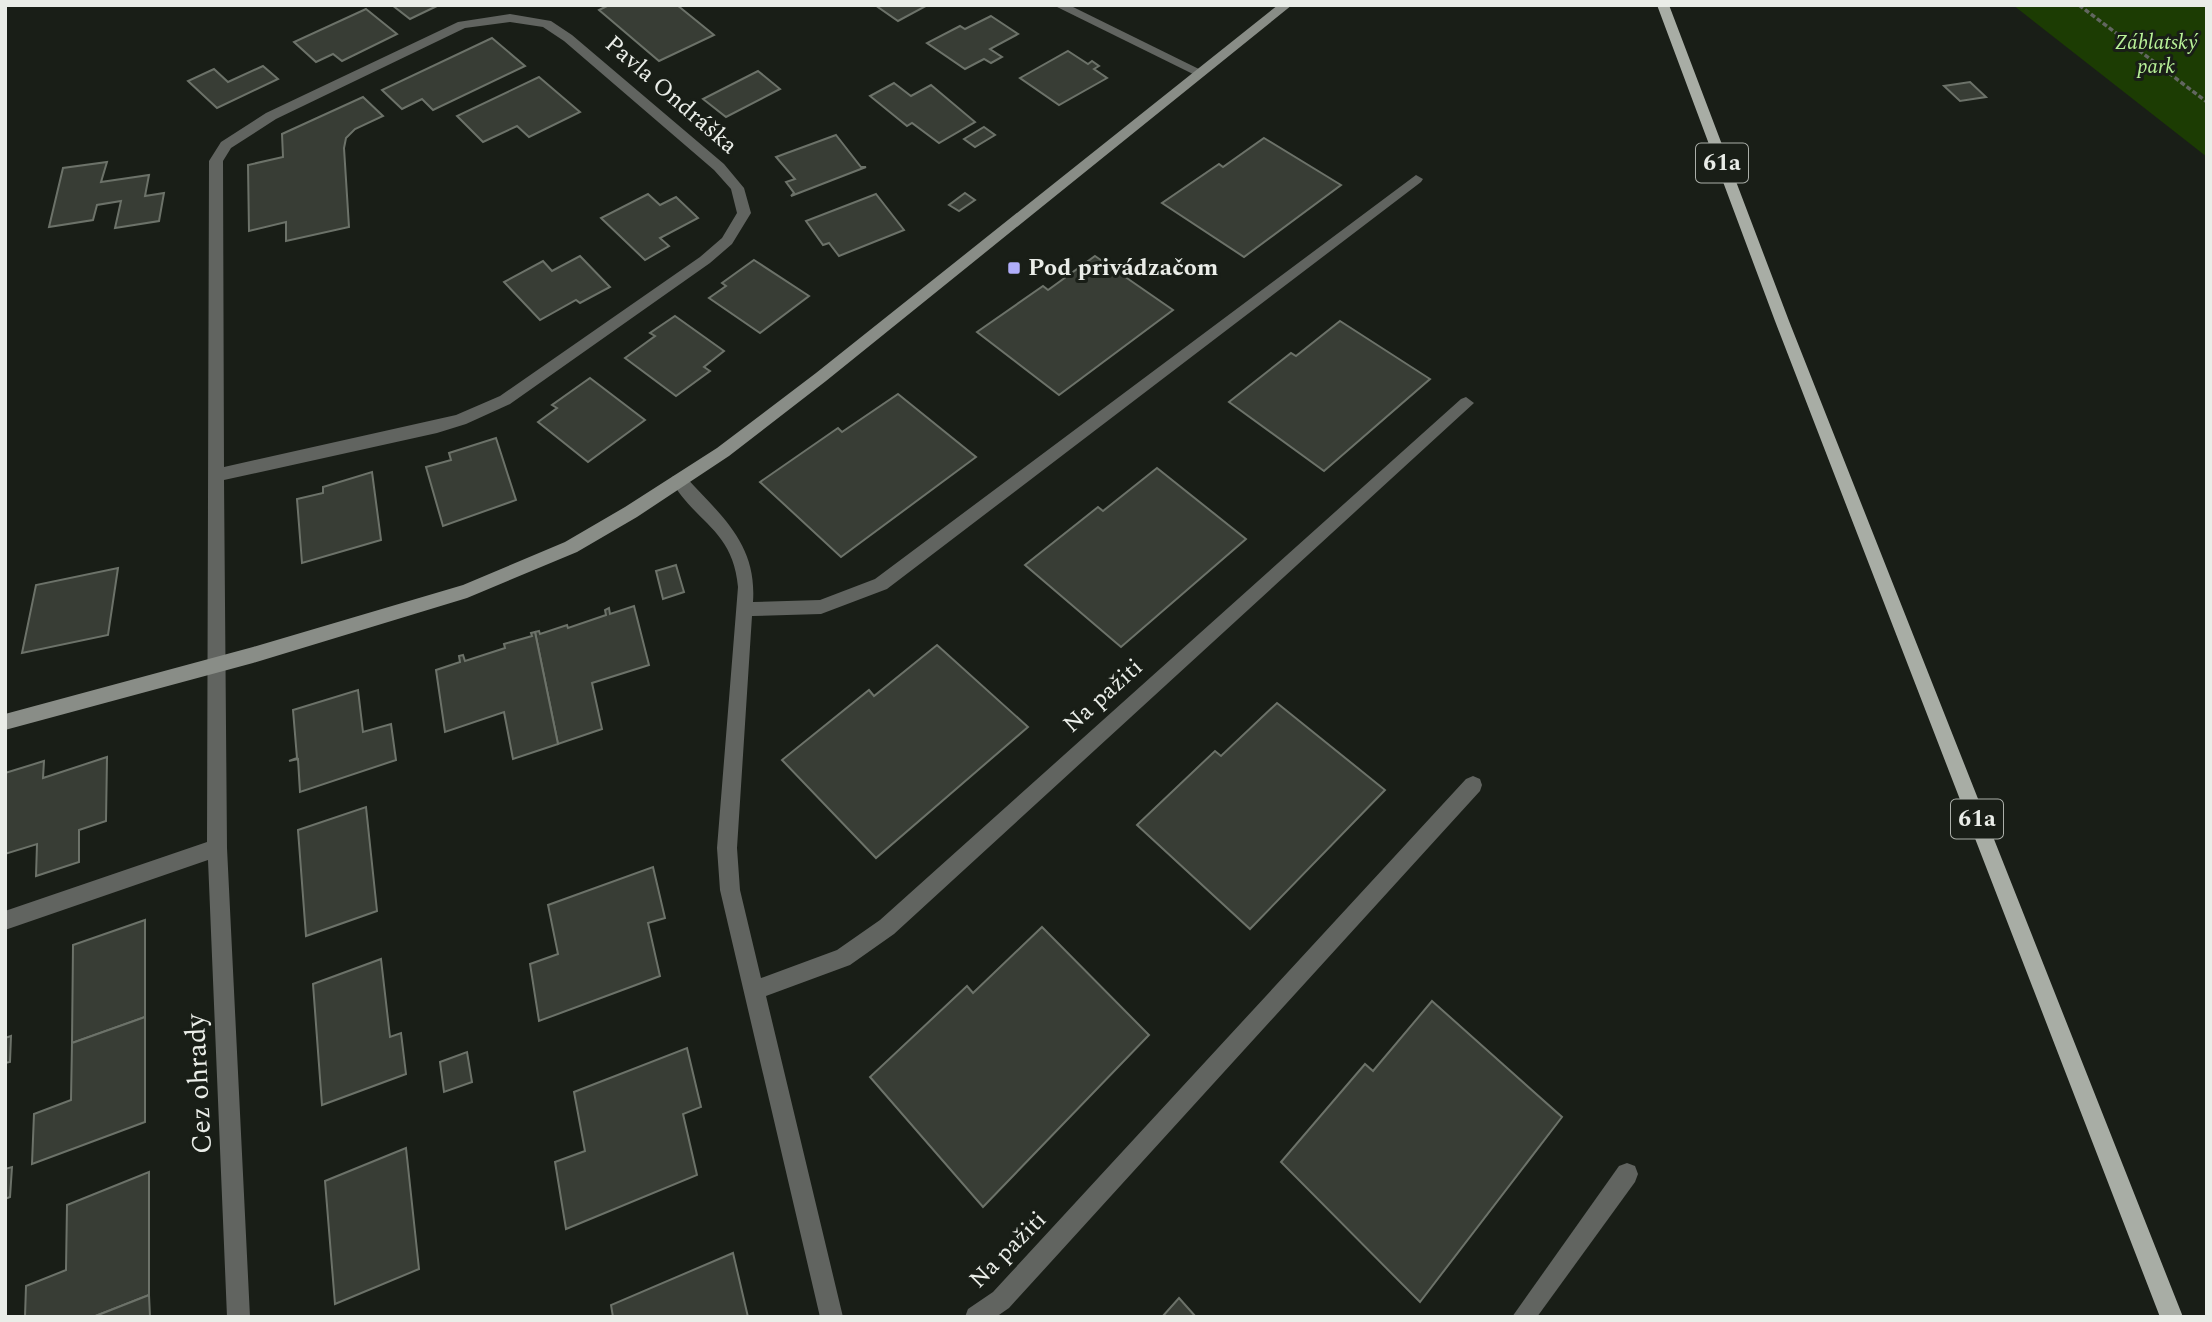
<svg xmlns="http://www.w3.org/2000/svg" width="2212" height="1322" font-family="Spectral,serif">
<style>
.green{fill:#1c3c03}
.building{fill:#383d35;stroke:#6c7269;stroke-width:2}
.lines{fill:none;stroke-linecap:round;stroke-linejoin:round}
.path{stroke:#626660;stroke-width:3.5;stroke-dasharray:5 2.5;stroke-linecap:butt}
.street{fill:#616460;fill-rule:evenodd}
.secondary{fill:#898d87;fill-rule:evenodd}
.primary{fill:#a8ada5;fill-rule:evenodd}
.poi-dot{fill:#b0aefa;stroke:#191e17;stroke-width:2.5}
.labels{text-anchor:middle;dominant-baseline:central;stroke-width:6;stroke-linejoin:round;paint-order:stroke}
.far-park-label{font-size:21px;font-style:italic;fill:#b8f198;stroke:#191e17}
.shield{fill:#191e17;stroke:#abafa9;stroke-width:2}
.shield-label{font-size:23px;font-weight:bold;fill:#eaede8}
.street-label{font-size:24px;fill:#eaede8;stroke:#191e17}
.poi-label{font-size:24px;font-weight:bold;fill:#eaede8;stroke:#191e17;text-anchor:start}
.near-street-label{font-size:28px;fill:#eaede8;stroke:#191e17}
</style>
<rect width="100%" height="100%" fill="#191e17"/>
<!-- green -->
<path class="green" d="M2013,5H2207V157Z"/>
<!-- building -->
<g class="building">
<path d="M392,5H439L410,19Z"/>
<path d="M609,5H677L714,35L659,61L599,10Z"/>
<path d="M875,5H926V6L898,21Z"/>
<path d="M366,9L397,34L342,61L333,54L316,62L294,42Z"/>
<path d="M991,16L1018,34L990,49L1002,57L991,63L984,59L965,69L927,43L960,26L965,29Z"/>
<path d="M492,38L525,66L433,110L422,99L402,109L382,90Z"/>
<path d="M1068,51L1088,64L1092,61L1099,66L1094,69L1107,78L1059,105L1020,78Z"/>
<path d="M263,66L278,79L217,108L188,81L214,69L228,82Z"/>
<path d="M758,71L780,89L726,117L703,99Z"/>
<path d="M539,77L580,112L529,137L517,126L483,142L457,116Z"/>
<path d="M1970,82L1986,97L1960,101L1944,86Z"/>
<path d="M894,83L911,96L931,85L975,122L939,143L912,123L907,126L870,96Z"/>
<path d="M363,97L383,116L355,129L346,138L344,148L349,227L286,241V222L249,231L248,165L283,157L282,134Z"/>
<path d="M984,127L995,135L975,147L964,139Z"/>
<path d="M836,135L861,167H866L791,196L794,193L786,182L795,179L776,157Z"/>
<path d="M1264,138L1341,185L1244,257L1162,203L1219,164L1223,167Z"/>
<path d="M107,162L101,182L149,175L145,196L164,193L159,221L115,228L121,201L97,205L93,220L49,227L63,168Z"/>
<path d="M965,193L975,200L959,211L949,205Z"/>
<path d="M648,194L660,205L676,197L698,218L660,238L669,246L645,260L601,218Z"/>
<path d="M876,194L904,230L839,256L829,243L823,245L806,221Z"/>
<path d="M580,256L610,287L580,303L576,300L540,320L504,282L543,261L552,271Z"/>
<path d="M1095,256L1173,310L1059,395L977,332L1043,286L1048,290Z"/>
<path d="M754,260L809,296L760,333L709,298L726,286L722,283Z"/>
<path d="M675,316L724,351L704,367L710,371L676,396L625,358L655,336L650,333Z"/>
<path d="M1340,321L1430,379L1324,471L1229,402L1291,353L1296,356Z"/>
<path d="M590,378L645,420L588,462L538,422L557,408L552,405Z"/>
<path d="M898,394L976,457L841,557L760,482L838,428L842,432Z"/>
<path d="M496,438L516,500L443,526L426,467L451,460L449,453Z"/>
<path d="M1157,468L1246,539L1121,647L1025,565L1098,507L1103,511Z"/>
<path d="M372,472L381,540L302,563L297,499L323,493V487Z"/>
<path d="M676,565L684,592L663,599L656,571Z"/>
<path d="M118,568L108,635L22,653L36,585Z"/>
<path d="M634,606L649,665L592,683L602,729L558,744L535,632L539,631L540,634L567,625L568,628L606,615L605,610L609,608L610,614Z"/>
<path d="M535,632L558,744L513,759L504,712L445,732L436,670L460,662L459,656L463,655L465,661L505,648L504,644L532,636L531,633Z"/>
<path d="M937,645L1028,727L876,858L782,760L869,690L874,696Z"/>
<path d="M358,690L363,732L391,724L396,760L300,792L298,759L289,761L297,758L293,710Z"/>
<path d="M1277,703L1385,790L1250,929L1137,825L1215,751L1221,756Z"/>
<path d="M107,757L106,821L79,830V862L36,876L37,844L5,854V773L44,761L43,778Z"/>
<path d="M366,807L377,911L306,936L298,830Z"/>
<path d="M653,867L665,918L648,923L660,976L539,1021L530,964L558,954L548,905Z"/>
<path d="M145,920V1017L72,1043L73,945Z"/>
<path d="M1042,927L1149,1035L983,1207L870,1077L967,986L973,993Z"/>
<path d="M381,959L390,1037L401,1033L406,1074L322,1105L313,984Z"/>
<path d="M1432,1001L1562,1117L1420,1302L1281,1162L1365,1064L1373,1071Z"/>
<path d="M145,1017V1122L32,1164L34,1114L71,1100L72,1043Z"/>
<path d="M11,1036L10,1062L5,1063V1038Z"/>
<path d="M687,1048L701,1107L683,1114L697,1175L566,1229L555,1162L585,1151L574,1092Z"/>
<path d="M467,1052L472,1082L444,1092L440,1062Z"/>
<path d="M406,1148L419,1269L335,1304L325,1181Z"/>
<path d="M12,1167L10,1197L5,1199V1169Z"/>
<path d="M149,1172V1295L93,1317H25L26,1286L66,1270L67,1205Z"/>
<path d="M733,1253L748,1317H613L611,1305Z"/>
<path d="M149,1295L150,1317H93Z"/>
<path d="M1179,1298L1196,1317H1162Z"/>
</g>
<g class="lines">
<!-- path -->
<path class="path" d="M2079,5L2207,102"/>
<!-- street -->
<g class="street">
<path d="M1053,5H1069L1207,73L1201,77L1197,76Z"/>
<path d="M510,14L551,21L572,35L724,164L744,188L751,213L732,244L710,263L510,404L466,424L437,433L224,480L227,848L250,1317H227L208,860L5,930V911L207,842L209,161L221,142L266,113L458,22ZM510,22L543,27L564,41L714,170L731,189L737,213L722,238L700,257L500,396L456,415L224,467L223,161L231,148L276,119L465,28Z"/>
<path d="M1416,175L1423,179L1421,182L887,589L821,614L752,616L737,848L740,890L761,978L837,950L880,920L1461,399L1466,397L1474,403L894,934L850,965L766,996L843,1317H820L720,890L717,848L738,587C733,529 695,523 671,480L673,476H685C721,516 757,543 753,602L820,600L875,579Z"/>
<path d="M1473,776L1480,779L1482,785L1480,791L1009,1308L996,1317H965L968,1309L993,1292L1466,779Z"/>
<path d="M1627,1163L1635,1166L1638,1174L1635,1182L1537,1317H1512L1619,1166Z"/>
</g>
<!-- secondary -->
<path class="secondary" d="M1278,5H1292L826,381L729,456L637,517L577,552L467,598L253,663L5,730V714L253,647L463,585L565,542L625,507L717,448L816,373Z"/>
<!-- primary -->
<path class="primary" d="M1657,5H1669L1789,321L2183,1317H2160L1775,321Z"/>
</g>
<!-- markers -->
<rect class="poi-dot" x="1007" y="261" width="14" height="14" rx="3.5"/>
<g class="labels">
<!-- far-park labels -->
<g class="far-park-label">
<text x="2156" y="43">Záblatský<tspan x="2156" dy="24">park</tspan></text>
</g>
<!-- shield labels -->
<g class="shield">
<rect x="1696" y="143.5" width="52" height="39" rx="5"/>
<rect x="1951" y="799.5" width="52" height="39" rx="5"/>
</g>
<g class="shield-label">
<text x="1722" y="163">61a</text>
<text x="1977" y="819">61a</text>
</g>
<!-- street labels -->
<g class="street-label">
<text transform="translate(671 95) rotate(41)">Pavla Ondráška</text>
<text transform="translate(1103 696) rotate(-42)">Na pažiti</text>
<text transform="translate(1008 1250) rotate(-45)">Na pažiti</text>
</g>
<!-- poi labels -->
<g class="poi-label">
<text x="1028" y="268">Pod privádzačom</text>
</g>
<!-- near-street labels -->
<g class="near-street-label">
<text transform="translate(199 1084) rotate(-93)">Cez ohrady</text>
</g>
</g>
<!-- border -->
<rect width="2212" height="1322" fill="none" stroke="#eaede8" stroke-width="14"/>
</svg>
